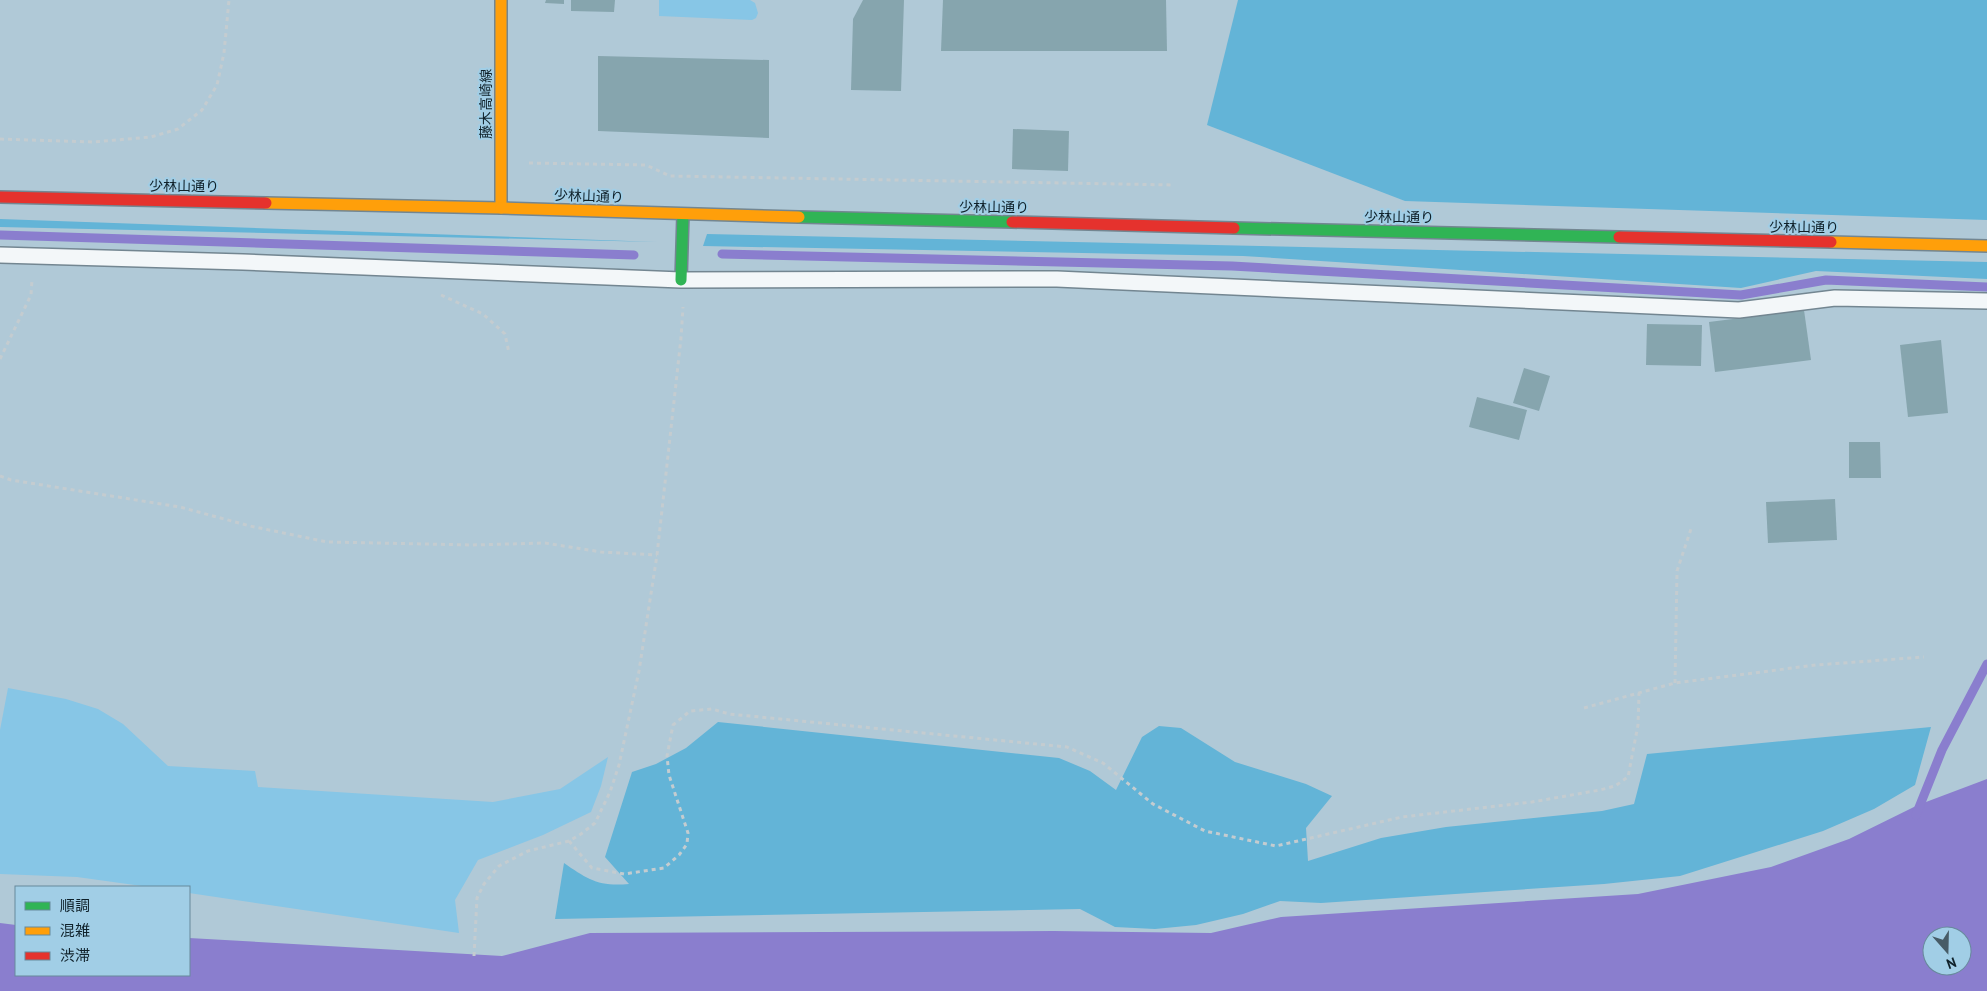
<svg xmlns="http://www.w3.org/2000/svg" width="1987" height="991" font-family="'PT Sans','Noto Sans JP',sans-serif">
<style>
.green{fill:#87c6e6}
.forest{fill:#63b4d7}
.water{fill:#8a7ece;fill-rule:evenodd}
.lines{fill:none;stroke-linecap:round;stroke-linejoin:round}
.stream{stroke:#8a7ece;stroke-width:9}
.building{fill:#86a5ae}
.lane-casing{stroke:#738691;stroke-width:18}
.fast-casing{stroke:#738691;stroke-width:14}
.slow-casing{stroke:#738691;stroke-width:14}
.jam-casing{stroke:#738691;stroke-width:14}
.path{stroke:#c4ccd0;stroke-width:3;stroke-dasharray:4 4;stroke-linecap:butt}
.lane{stroke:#f3f7f9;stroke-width:15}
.fast{stroke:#30b455;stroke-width:11}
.slow{stroke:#ff9f0a;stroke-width:11}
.jam{stroke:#e5322d;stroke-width:11}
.labels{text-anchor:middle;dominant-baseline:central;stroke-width:4;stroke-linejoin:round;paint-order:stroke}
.street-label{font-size:14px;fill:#0f212a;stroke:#a1cee6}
</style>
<rect width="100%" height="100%" fill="#b0c9d7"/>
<!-- green -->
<g class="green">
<path d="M659,0H750L755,3L758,13L756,18L752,20L659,16Z"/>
<path d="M8,688L66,699L98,709L123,724L168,766L255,771L258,787L493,802L560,789L608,757L601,786L591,812L543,835L478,860L455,900L459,933L189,893V887H149L77,877L0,874V730Z"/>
</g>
<!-- forest -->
<g class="forest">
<path d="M1238,0H1987V220L1405,201L1207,125Z"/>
<path d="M0,219L657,242L0,227Z"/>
<path d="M707,234L1987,262V279L1816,271L1741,288L1243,256L703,246Z"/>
<path d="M718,722L1059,758L1090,771L1116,790L1142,737L1159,726L1181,728L1235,762L1306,784L1332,796L1306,828L1308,861L1381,838L1446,827L1602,811L1634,804L1647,754L1931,727L1915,785L1874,809L1823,831L1680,876L1604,884L1321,903L1280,901L1243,914L1196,925L1155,929L1115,927L1080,909L555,919L564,863C587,879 599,887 629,884L605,857L632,772L656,764L686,748Z"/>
</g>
<!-- water -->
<path class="water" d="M1987,779V991H0V923L16,925V975H189V938L502,956L590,933L1053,931L1211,933L1281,917L1638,894L1771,867L1849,839L1918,805ZM1932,936H1962V966H1932Z"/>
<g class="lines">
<!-- stream -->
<g class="stream">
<path d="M0,235L634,255"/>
<path d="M722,254L1232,266L1741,295L1826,280L1987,287"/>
<path d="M1916,815L1942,750L1987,664"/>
</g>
</g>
<!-- building -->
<g class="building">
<path d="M546,0H564V4L545,3Z"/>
<path d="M571,0H615L614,12L571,11Z"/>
<path d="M863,0H904L901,91L851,90L853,19Z"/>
<path d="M943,0H1166L1167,51H941Z"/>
<path d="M598,56L769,60V138L598,131Z"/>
<path d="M1013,129L1069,131L1068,171L1012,169Z"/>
<path d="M1804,310L1811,360L1715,372L1709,322Z"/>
<path d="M1647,324L1702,325L1701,366L1646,365Z"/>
<path d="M1941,340L1948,413L1908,417L1900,345Z"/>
<path d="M1524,368L1550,376L1539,411L1513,403Z"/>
<path d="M1477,397L1527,410L1519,440L1469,427Z"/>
<path d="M1849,442H1880L1881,478H1849Z"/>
<path d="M1835,499L1837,540L1768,543L1766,502Z"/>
</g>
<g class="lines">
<defs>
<path id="lane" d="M0,255L243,262L681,280L1057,279L1739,310L1835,298L1987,301"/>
<g id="fast">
<path d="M799,217L1012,222"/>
<path d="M1234,228L1619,237"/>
<path d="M681,280L683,214"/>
</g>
<g id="slow">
<path d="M266,203L501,208V0"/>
<path d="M501,208L799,217"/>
<path d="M1831,242L1987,246"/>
</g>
<g id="jam">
<path d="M0,197L266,203"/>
<path d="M1012,222L1234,228"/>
<path d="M1619,237L1831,242"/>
</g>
</defs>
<!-- lane casing -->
<use href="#lane" class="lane-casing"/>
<!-- fast casing -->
<use href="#fast" class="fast-casing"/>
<!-- slow casing -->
<use href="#slow" class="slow-casing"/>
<!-- jam casing -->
<use href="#jam" class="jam-casing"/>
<!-- path -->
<g class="path">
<path d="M0,139L93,142L151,137L178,129L202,110L217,85L224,53L229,0"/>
<path d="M529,163L646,165L670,176L1174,185"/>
<path d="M441,295L483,314L505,334L509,353"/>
<path d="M0,359L31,295L32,280"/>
<path d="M0,476L11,480L180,507L250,526L327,542L472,545L545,543L601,552L657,555"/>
<path d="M1675,683L1677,571L1691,529"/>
<path d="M1584,708L1675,683L1816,665L1924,657"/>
<path d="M569,841L592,868L624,874L664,868L679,855L687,844L688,833L669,775L667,756L673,725L690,711L712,709L729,714L1067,747L1103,763L1153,804L1205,831L1276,846L1402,817L1532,802L1600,790L1615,786L1628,777L1638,725L1639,693"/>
<path d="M474,956L477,898L484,884L499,866L528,851L569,841L581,834L595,823L610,792L619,765L639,671L657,555L681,338L683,307"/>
</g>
<!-- lane -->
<use href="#lane" class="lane"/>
<!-- fast -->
<use href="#fast" class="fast"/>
<!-- slow -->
<use href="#slow" class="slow"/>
<!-- jam -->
<use href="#jam" class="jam"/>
</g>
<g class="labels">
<!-- street labels -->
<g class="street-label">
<text transform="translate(486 104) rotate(-90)">藤木高崎線</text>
<text transform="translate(184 186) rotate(1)">少林山通り</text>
<text transform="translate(589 196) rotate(2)">少林山通り</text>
<text transform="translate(994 207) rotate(1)">少林山通り</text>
<text transform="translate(1399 217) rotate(1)">少林山通り</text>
<text transform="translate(1804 227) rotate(1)">少林山通り</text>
</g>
</g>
<!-- legend -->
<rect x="15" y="886" width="175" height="90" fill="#a1cee6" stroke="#67899b"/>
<rect x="25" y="902" width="25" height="8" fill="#30b455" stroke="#67899b"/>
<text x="60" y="911" font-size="15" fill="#0f212a">順調</text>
<rect x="25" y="927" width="25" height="8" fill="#ff9f0a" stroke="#67899b"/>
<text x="60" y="936" font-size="15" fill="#0f212a">混雑</text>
<rect x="25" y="952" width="25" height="8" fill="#e5322d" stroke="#67899b"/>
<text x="60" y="961" font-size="15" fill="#0f212a">渋滞</text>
<!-- north arrow -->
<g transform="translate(1947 951) rotate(160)"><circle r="24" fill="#a1cee6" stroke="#67899b"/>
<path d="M0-4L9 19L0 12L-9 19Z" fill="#475c67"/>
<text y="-8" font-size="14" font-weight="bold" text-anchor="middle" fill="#0f212a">N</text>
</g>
</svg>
